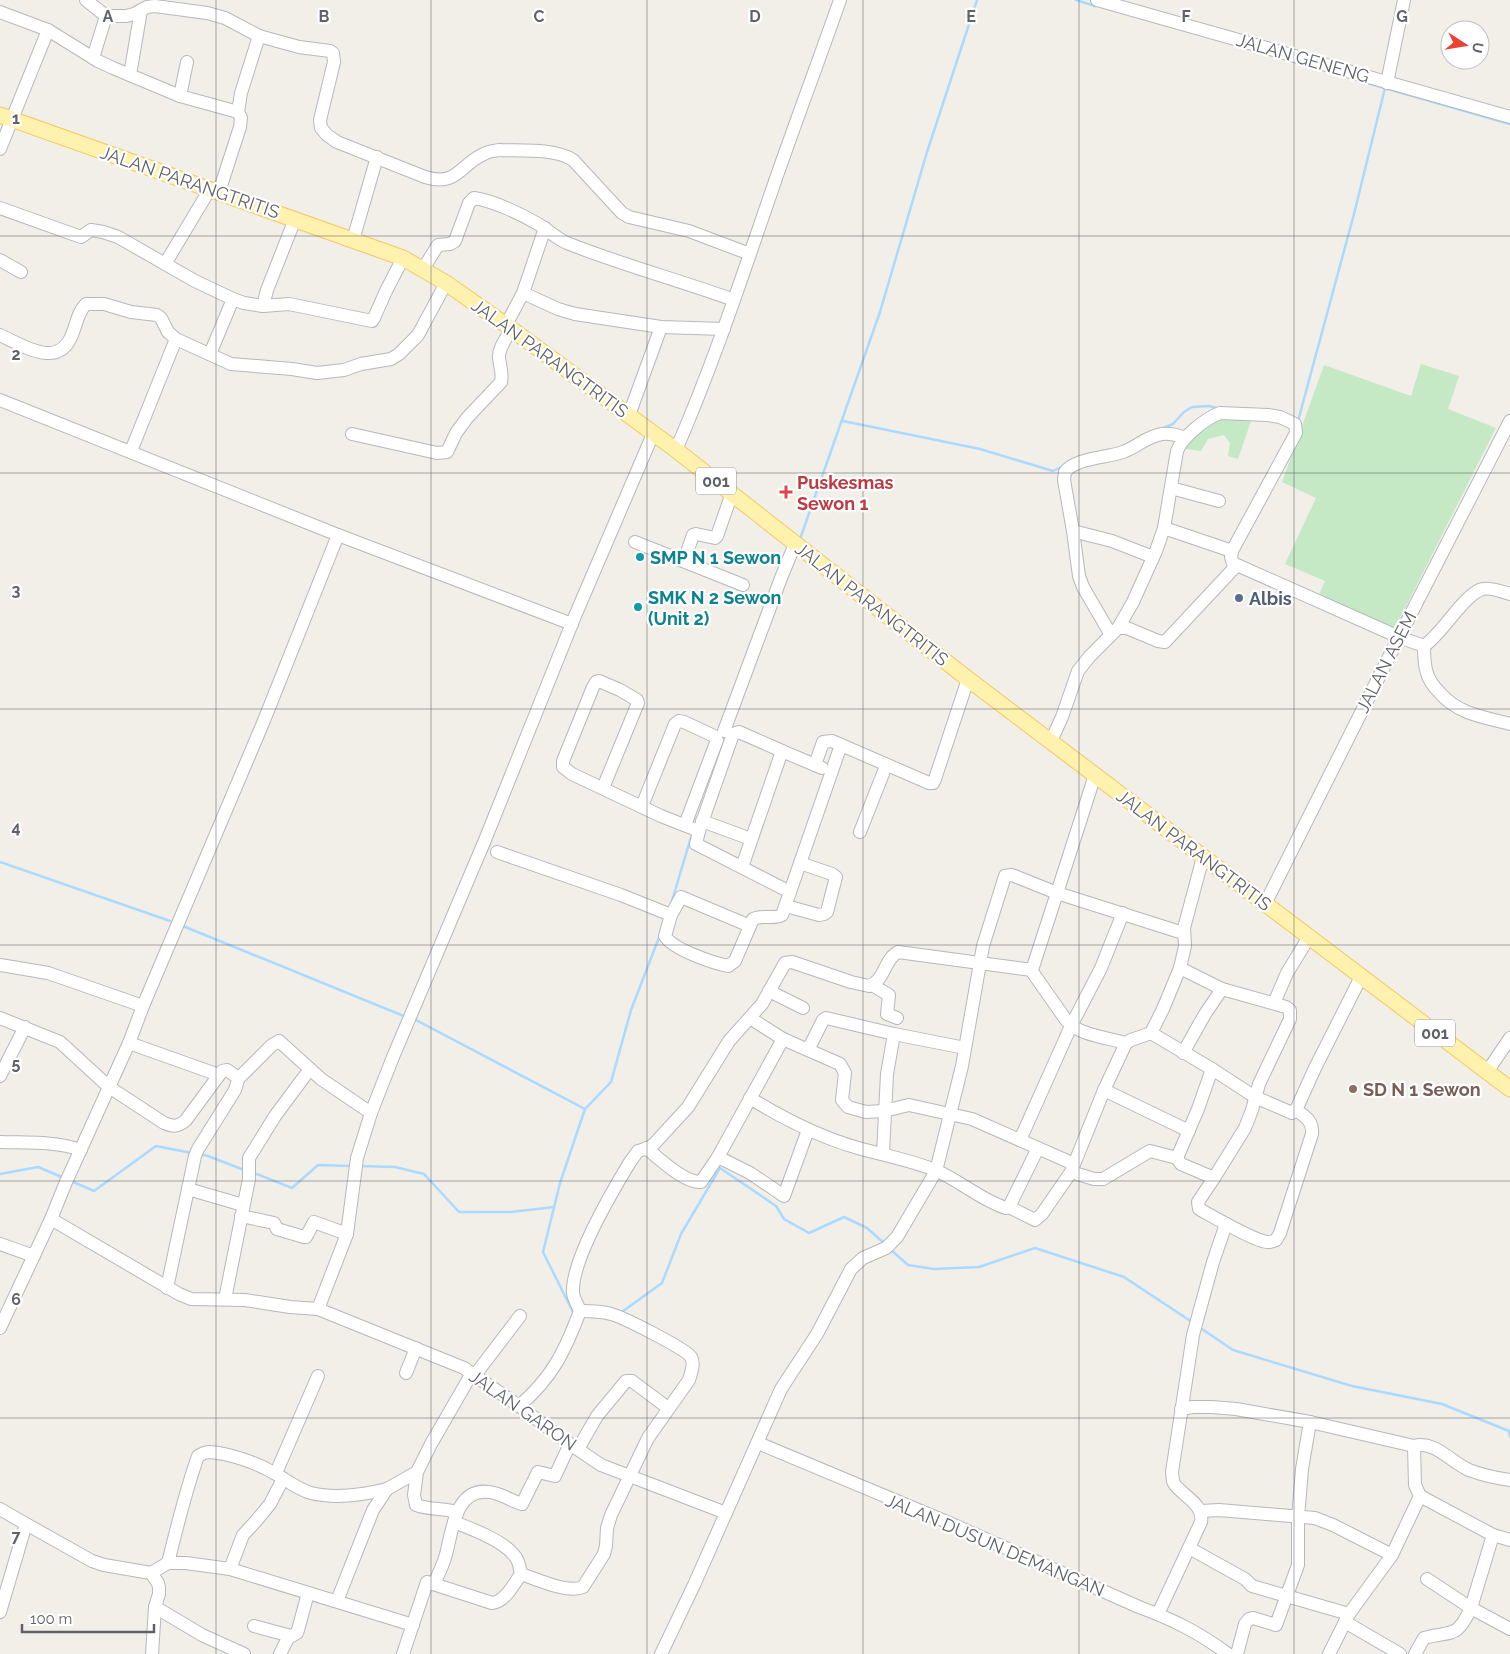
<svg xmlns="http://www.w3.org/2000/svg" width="1510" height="1654" font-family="Raleway,sans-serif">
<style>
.green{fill:#c5e8c5}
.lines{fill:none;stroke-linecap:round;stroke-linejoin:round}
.stream{stroke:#aadaff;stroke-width:2.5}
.minor-casing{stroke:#b5b8bc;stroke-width:14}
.major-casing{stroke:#f2c960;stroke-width:17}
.minor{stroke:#fff;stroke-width:12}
.major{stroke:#fff2af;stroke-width:15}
.grid{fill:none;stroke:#5f6368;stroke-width:1;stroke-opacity:0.55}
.health-dot{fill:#e0444e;stroke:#fff;stroke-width:2}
.culture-dot{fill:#0f9aa8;stroke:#fff;stroke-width:2}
.service-dot{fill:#5c6f8a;stroke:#fff;stroke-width:2}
.education-dot{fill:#8d6e63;stroke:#fff;stroke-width:2}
.labels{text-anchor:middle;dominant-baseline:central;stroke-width:4.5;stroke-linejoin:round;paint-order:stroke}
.shield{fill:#fff;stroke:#8f9295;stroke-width:1}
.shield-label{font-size:16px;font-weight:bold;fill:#5f6368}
.street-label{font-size:18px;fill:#5f6368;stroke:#fff}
.health-label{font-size:18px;font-weight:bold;fill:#be3a42;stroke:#fff;text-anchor:start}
.culture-label{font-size:18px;font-weight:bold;fill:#0d838f;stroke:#fff;text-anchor:start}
.service-label{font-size:18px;font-weight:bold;fill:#4e5e75;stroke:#fff;text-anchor:start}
.education-label{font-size:18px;font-weight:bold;fill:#785e54;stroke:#fff;text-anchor:start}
.grid-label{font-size:16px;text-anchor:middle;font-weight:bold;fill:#5f6368;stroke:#fff;stroke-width:4.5;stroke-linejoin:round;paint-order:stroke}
</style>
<rect width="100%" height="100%" fill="#f1efe8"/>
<!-- green -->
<g class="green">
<path d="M1421,364L1459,376L1448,409L1496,428L1395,628L1318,597L1325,581L1285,564L1316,498L1282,482L1324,365L1411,396Z"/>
<path d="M1252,418L1238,459L1228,456L1230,443L1224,435L1208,439L1201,451L1186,449V443L1206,424L1219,420Z"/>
</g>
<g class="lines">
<!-- stream -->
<g class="stream">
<path d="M1076,0L1095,6"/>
<path d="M1353,79L1510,124"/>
<path d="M843,421L980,449L1053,471L1063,466"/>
<path d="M1298,421L1354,214L1385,88"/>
<path d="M1161,429L1173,424L1184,412L1192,407L1209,406L1220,409"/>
<path d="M800,539L880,312L927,152L977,0"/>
<path d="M0,862L170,921"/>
<path d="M672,901L691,837"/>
<path d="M183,926L406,1017"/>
<path d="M414,1019L585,1109"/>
<path d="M200,1154L208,1156L244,1170"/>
<path d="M359,1166L395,1167L424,1174L459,1212H511L554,1207"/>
<path d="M254,1173L292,1188L318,1165L351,1166"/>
<path d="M0,1174L38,1167L64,1178"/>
<path d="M71,1181L94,1191L156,1146L192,1153"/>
<path d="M891,1250L908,1265L934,1269L979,1267L1035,1248L1124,1277L1192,1322"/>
<path d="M576,1313L573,1312L543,1252L560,1183L585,1109L611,1082L631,1010L660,935"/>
<path d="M619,1314L662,1283L681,1234L720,1168L776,1206L784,1219L809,1233L844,1217L867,1228L885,1244"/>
<path d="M1199,1327L1233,1350L1352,1386L1442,1404L1509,1431L1510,1437"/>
</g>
<defs>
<g id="minor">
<path d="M86,0L106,16H126L134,14L147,7L155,6L207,13L225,18L259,36L299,47L330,51L333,53L334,62L320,120L321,128L327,135L337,142L425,177C458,187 460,164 484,154C489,151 494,151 499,150C521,151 555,148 573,160L622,213L629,217L689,231L750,254"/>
<path d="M1097,0L1510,117"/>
<path d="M0,12L48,30L98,61L113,68L180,96L238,112L241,118L240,127L219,192"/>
<path d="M93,58L106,16"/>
<path d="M130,75L141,10"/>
<path d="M1387,83L1404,0"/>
<path d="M180,96L187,62"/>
<path d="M238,112L241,93L259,36"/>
<path d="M0,149L48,30"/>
<path d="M0,208L81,237L91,230L103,232L118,237L195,281L233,299"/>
<path d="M353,240L377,157"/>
<path d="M0,260L21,272"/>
<path d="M165,264L210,189"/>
<path d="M423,269L438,245L450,244L455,241L469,203L474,198C494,201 521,214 538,224C548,230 556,238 567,243C622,265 679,280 734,300"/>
<path d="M523,293L558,309L575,314L661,327L724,329"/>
<path d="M263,306L267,290L295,219"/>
<path d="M506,325L523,293L545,228"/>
<path d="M0,335C24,346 60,371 73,332C77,322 78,312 86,304H104L131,312L157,315L161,318L168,332L176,339L231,364L292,369L317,373L344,370L361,364L391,359L399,354L418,335L446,283"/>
<path d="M210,354L233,299L244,303L263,306L289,304L372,321L374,318L386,291L403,258"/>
<path d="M0,400L338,535L572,624"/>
<path d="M629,415L661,327"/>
<path d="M352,434L437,453L447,452L456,433L467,418L501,382C503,374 500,367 499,358C498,348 507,338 511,329"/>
<path d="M676,450C713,365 742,277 772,190C794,126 818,63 840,0"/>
<path d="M131,451L176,339"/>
<path d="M1171,488L1219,501"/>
<path d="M1164,528L1232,551"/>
<path d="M1073,531L1112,541L1153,557"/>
<path d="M635,542L743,585"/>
<path d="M684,561L693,535L696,534L715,538L717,536L732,493"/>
<path d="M1118,628L1133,602L1156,551L1164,528L1177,451C1182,437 1206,418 1220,413L1268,415L1280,417L1295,424L1296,433L1232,551L1231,557L1234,567"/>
<path d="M1111,635L1083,587L1079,576L1073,531L1064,480L1065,472C1075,458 1106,458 1123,452C1137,447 1147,436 1162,434C1171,433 1177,435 1185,438"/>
<path d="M1424,646C1424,655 1424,665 1427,673C1429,681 1434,687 1440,693C1458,714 1484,717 1510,724"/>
<path d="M1424,646C1441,635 1466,592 1483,589C1491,587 1502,592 1510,594"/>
<path d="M724,731L781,578L795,544"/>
<path d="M1051,741L1062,717L1078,671L1090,656L1118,628H1127L1158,641L1165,642L1237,565L1399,637L1424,646"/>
<path d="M782,751L739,732L733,734L699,831L696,844L790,892"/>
<path d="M815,765L823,742L832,741L929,783H933L935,779L968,679"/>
<path d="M1095,775L1057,893L1183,933"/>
<path d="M603,788L638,703L637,700L620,690L599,681L596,682L593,687L563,761V767L572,774L661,816L699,831"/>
<path d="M642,806L675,724L679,721L684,722L714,736L717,740L685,825"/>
<path d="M702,821L751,839"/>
<path d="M860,832L886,766"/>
<path d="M497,852L621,895L671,915"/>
<path d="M742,867L782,751L822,768"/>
<path d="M1265,904L1399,637L1510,421"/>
<path d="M786,906L819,915L824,914L827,912L836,877L832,874L800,863"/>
<path d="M750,926L681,897L671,915L665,936C672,949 713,963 728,966L735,961L753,919C763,914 774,920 782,915L841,745"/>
<path d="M0,965L48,973L143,1006"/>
<path d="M1180,968L1222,989L1286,1007L1290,1010V1019L1259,1084L1252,1110L1245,1128L1214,1178L1198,1202L1199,1209C1212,1216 1256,1242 1268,1242C1270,1242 1274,1241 1276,1240L1280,1233L1312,1134C1313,1121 1306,1117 1296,1110"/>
<path d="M872,985L889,995L887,1014L897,1018"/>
<path d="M769,991L803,1008"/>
<path d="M1274,1003L1287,973L1309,937"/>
<path d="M0,1018L60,1042L109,1087L164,1123C174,1127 178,1127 186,1120L222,1071L227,1070L237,1077L241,1076L272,1045L279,1041L321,1079L371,1113"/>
<path d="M750,1018L783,1039L840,1064L845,1073L842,1100L848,1107L866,1112L884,1111L909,1105L972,1119L1074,1164"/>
<path d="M1151,1033L1212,1069L1255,1097L1292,1113L1296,1110L1315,1068L1361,977"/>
<path d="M129,1043L219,1075"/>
<path d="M808,1050L823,1020L826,1018L894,1034L965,1048"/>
<path d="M1183,1053L1205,1014L1222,989"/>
<path d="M1212,1069L1198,1109L1177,1158L1181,1164L1214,1178"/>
<path d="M1487,1072L1510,1038"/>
<path d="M0,1076L25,1027"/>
<path d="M1104,1090L1189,1131"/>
<path d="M750,1098C784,1119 819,1137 858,1148C883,1155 910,1160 935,1170C959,1180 981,1200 1006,1208L1010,1205L1038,1148"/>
<path d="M1020,1140L1071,1026L1101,968L1123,913"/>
<path d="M0,1142C27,1143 55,1141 81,1150"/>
<path d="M646,1148C659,1158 684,1183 701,1182L718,1157L783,1039"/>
<path d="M883,1153L887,1074L894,1034"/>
<path d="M718,1157L750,1173L784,1196L808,1130"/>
<path d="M1071,1172L1094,1179H1103L1150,1151L1177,1158"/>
<path d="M188,1189L243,1205"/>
<path d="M1009,1207L1035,1220L1042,1214L1071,1172L1104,1090L1126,1043"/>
<path d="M241,1216L274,1223L277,1229L304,1237H306L314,1222L347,1234"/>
<path d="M51,1219L179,1294L191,1299L245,1300L290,1307L318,1309L464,1368L519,1406L570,1444L601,1465L726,1513"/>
<path d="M0,1244L34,1256"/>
<path d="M167,1288L195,1156L198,1149L235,1090L239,1077"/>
<path d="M225,1299L249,1179V1158L275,1116L310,1069"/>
<path d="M318,1309L347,1234L357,1158L371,1113L393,1057L485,840L575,616L653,434"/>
<path d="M0,1328L51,1219L66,1182L129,1043L143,1006L263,723L338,535"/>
<path d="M406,1373L416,1348"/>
<path d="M475,1375L520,1316"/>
<path d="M519,1406C552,1378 565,1351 580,1311C578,1305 574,1300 573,1293C571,1261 613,1190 630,1162L638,1151L649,1148L654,1144L688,1107L729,1041L762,1004L785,963L792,962L851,982L869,986C885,981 884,959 898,952L1032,970"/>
<path d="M1181,1409L1193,1407H1212L1236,1409L1310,1422L1414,1446C1434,1440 1451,1462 1469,1470C1482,1475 1496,1478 1510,1480"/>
<path d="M758,1443L947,1522L1139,1607C1174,1620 1198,1632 1228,1654"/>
<path d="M1414,1446L1415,1485L1420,1496L1493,1535L1510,1540"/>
<path d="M578,1449L597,1416L626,1381H632L668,1408"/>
<path d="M417,1472L414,1495L416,1505C429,1510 444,1508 457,1512"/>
<path d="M276,1473L318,1376"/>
<path d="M0,1509L26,1524L0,1612"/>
<path d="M1201,1511L1219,1510L1315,1518L1333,1525L1392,1555"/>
<path d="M454,1522C472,1529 502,1540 514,1555C519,1560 520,1568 521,1574"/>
<path d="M26,1524L92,1561L104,1565L151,1573L158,1583L159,1588V1594L155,1607L152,1654"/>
<path d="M1189,1548L1245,1579L1252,1586L1349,1614"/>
<path d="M168,1563C177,1526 186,1490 198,1456C202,1454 205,1452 209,1452C229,1453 257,1463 274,1473C287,1480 297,1489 311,1493C335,1499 363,1495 387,1489"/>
<path d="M230,1569L243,1535L256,1521L270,1504L283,1479"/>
<path d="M151,1573L168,1563H186L230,1569L413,1625"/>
<path d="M1427,1579L1471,1608L1510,1629"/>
<path d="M434,1584C438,1575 442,1567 445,1558C452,1535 454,1487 489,1492C501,1493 511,1501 522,1504L538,1472L555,1476L570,1444"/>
<path d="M337,1601L373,1510L387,1489L417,1472L431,1444L472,1373"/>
<path d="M155,1607L202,1635L244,1654"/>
<path d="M1158,1614L1201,1522C1204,1505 1185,1497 1175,1485L1173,1481L1172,1472L1193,1335L1213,1262L1226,1224"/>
<path d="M1345,1622L1400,1654"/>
<path d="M254,1626L291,1636"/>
<path d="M280,1654L288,1638L297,1633L298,1630L308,1593"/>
<path d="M403,1654L427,1582L492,1603C505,1602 514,1584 521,1574C537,1579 568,1594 583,1587L604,1554L606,1546L607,1528L611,1515L648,1438L689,1380C691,1373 695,1364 691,1357C686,1349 623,1317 611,1314C601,1311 591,1311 580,1311"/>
<path d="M661,1654L694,1585L781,1389L817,1334L851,1269L863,1258L886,1248L897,1237L936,1171L962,1066L983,946L1005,876L1012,875L1057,893L1032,970L1033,973L1066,1020C1077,1035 1109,1038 1126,1043L1131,1040L1151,1033L1163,1009L1180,968L1185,946L1184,928L1203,857"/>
<path d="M1237,1654L1245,1624L1249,1619L1253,1618L1276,1625L1298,1565V1518L1302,1469L1310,1422"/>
<path d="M1329,1654L1349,1614L1392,1555L1420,1496"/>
<path d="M1415,1654L1424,1638C1452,1630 1456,1640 1471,1608L1493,1535"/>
</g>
<path id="major" d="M0,115L403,258L446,283L506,325L676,450L968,679L1510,1089"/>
</defs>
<!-- minor casing -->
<use href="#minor" class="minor-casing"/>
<!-- major casing -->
<use href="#major" class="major-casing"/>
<!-- minor -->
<use href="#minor" class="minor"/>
<!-- major -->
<use href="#major" class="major"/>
</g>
<!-- grid -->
<path class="grid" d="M216,0V1654M431,0V1654M647,0V1654M863,0V1654M1079,0V1654M1294,0V1654M0,236H1510M0,473H1510M0,709H1510M0,945H1510M0,1181H1510M0,1418H1510"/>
<!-- markers -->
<path class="health-dot" d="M783.5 484.5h5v5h5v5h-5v5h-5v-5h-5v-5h5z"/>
<g class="culture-dot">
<circle cx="640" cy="557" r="5"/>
<circle cx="638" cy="607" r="5"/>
</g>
<circle class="service-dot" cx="1239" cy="598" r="5"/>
<circle class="education-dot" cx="1353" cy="1089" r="5"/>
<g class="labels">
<!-- shield labels -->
<g class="shield">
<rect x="696" y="467.5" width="40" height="27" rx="4"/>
<rect x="1415" y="1019.5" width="40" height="27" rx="4"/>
</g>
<g class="shield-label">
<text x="716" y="481">001</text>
<text x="1435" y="1033">001</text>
</g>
<!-- street labels -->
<g class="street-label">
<text transform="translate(1303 58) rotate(16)">JALAN GENENG</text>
<text transform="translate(190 182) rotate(19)">JALAN PARANGTRITIS</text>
<text transform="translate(550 358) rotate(36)">JALAN PARANGTRITIS</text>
<text transform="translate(872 604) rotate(38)">JALAN PARANGTRITIS</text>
<text transform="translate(1386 662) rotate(-63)">JALAN ASEM</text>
<text transform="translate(1194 850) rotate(37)">JALAN PARANGTRITIS</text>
<text transform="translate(523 1410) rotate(35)">JALAN GARON</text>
<text transform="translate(995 1545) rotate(23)">JALAN DUSUN DEMANGAN</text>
</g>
<!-- health labels -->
<g class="health-label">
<text x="797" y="482">Puskesmas<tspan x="797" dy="21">Sewon 1</tspan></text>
</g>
<!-- culture labels -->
<g class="culture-label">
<text x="650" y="557">SMP N 1 Sewon</text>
<text x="648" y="597">SMK N 2 Sewon<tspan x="648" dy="21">(Unit 2)</tspan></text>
</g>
<!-- service labels -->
<g class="service-label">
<text x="1249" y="598">Albis</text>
</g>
<!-- education labels -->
<g class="education-label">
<text x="1363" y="1089">SD N 1 Sewon</text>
</g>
</g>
<g class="grid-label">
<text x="108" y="22">A</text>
<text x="324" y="22">B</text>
<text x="539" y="22">C</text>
<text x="755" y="22">D</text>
<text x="971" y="22">E</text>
<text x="1186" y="22">F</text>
<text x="1402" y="22">G</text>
<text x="16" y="124">1</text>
<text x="16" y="360">2</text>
<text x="16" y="596">3</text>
<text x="16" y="833">4</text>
<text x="16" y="1069">5</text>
<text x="16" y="1305">6</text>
<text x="16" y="1542">7</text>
</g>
<!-- north arrow -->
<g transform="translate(1465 45) rotate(102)"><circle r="24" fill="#ffffff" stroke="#bfc1c3"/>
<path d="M0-4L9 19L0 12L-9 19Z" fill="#ea4335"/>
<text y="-8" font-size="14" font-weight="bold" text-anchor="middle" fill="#5f6368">U</text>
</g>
<!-- scale -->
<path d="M22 1624v8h132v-8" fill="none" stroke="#5f6368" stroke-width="2.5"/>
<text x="30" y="1624" font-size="15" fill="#5f6368" stroke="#ffffff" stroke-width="4" paint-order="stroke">100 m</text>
</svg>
